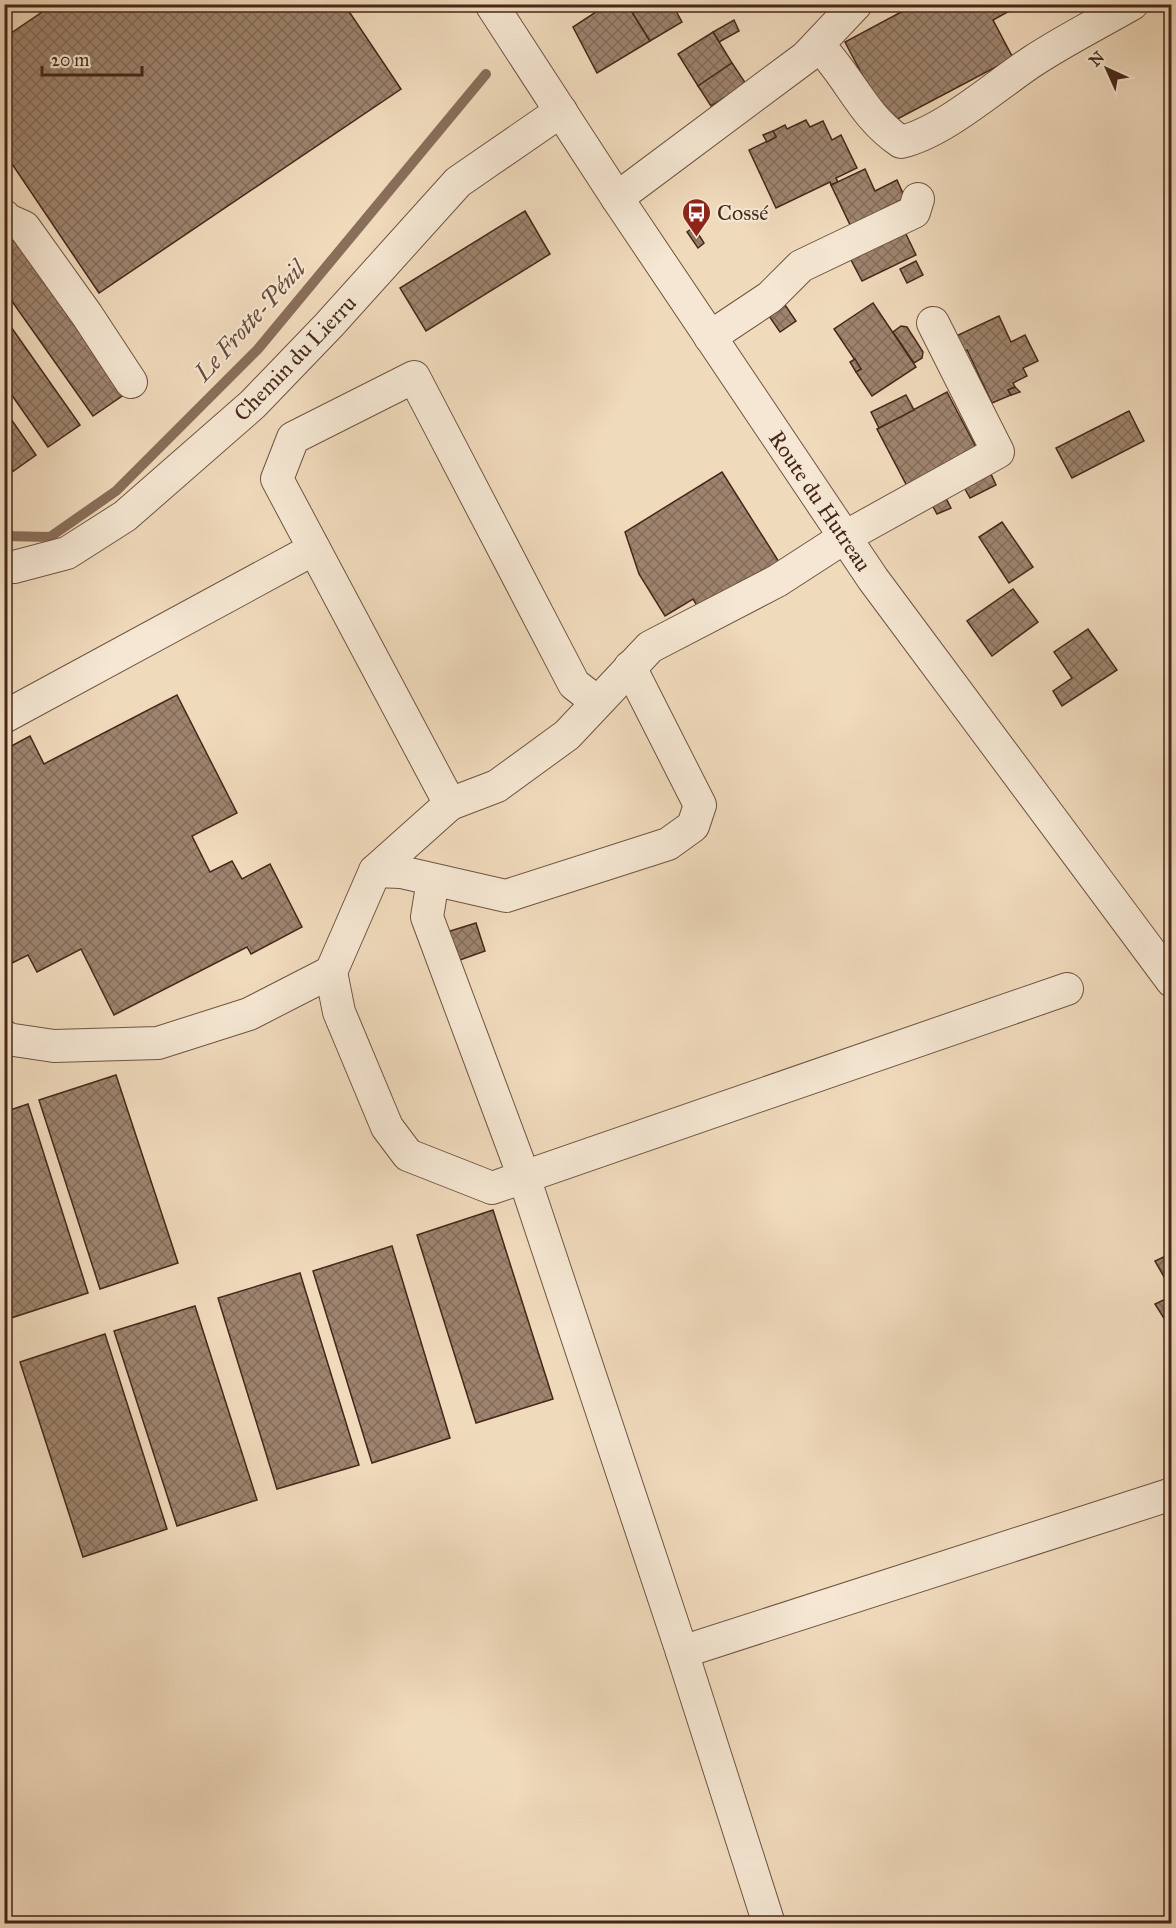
<svg xmlns="http://www.w3.org/2000/svg" width="1176" height="1928" font-family="'IM FELL Great Primer',serif">
<style>
.lines{fill:none;stroke-linecap:round;stroke-linejoin:round}
.stream{stroke:#896e5a;stroke-width:10}
.building{fill:url(#building-cross-hatch);stroke:#46271a;stroke-width:1.5}
.minor-casing{stroke:#705442;stroke-width:34}
.minor{stroke:#f5e7d3;stroke-width:32}
.labels{text-anchor:middle;dominant-baseline:central;stroke-width:4.5;stroke-linejoin:round;paint-order:stroke}
.poi-label{font-size:22px;fill:#46271a;stroke:#f5e7d3;text-anchor:start}
.street-label{font-size:22px;fill:#46271a;stroke:#f5e7d3}
.water-label{font-size:24px;font-style:italic;fill:#684a3a;stroke:#f5e7d3}
</style>
<defs>
<pattern id="building-cross-hatch" width="8" height="8" patternUnits="userSpaceOnUse" patternTransform="scale(1.5)"><rect width="8" height="8" fill="#9e846e"/><path d="M0 0l8 8M0 8l8-8" fill="none" stroke="#836c5a"/></pattern>
</defs>
<rect width="100%" height="100%" fill="#f0dabc"/>
<filter id="stains"><feTurbulence type="fractalNoise" baseFrequency=".00333" numOctaves="4"/><feColorMatrix values="0 0 0 0 .2 0 0 0 0 .09 0 0 0 0 .02 0 0 0 .5 -.17"/></filter>
<radialGradient id="worn" r=".72"><stop offset=".6" stop-color="#630" stop-opacity="0"/><stop offset="1" stop-color="#630" stop-opacity=".3"/></radialGradient>
<g class="lines">
<!-- stream -->
<path class="stream" d="M4,536L50,537L116,491L258,349L486,74"/>
</g>
<!-- building -->
<g class="building">
<path d="M54,4H344L401,89L99,293L4,152V38Z"/>
<path d="M608,4H627L650,41L597,73L573,27Z"/>
<path d="M627,4H672L682,22L650,41Z"/>
<path d="M916,4H1022L993,20L1013,58L888,124L845,42Z"/>
<path d="M734,20L739,31L719,42L713,32Z"/>
<path d="M713,32L732,63L698,86L678,54Z"/>
<path d="M732,63L746,84L711,106L698,86Z"/>
<path d="M806,120L810,127L823,121L832,140L841,135L857,168L836,178L838,182L831,185L830,182L776,208L749,150L776,137L773,131L785,125L787,129Z"/>
<path d="M773,131L776,137L767,142L763,135Z"/>
<path d="M865,169L875,191L897,180L905,198L883,209L888,217L854,233L831,185Z"/>
<path d="M525,211L550,254L426,331L400,288Z"/>
<path d="M694,227L704,243L698,248L687,232Z"/>
<path d="M905,232L916,255L862,281L849,256Z"/>
<path d="M12,233L125,394L93,416L4,290V238Z"/>
<path d="M916,261L923,275L907,283L900,269Z"/>
<path d="M873,303L916,367L872,396L856,372L861,369L834,329Z"/>
<path d="M785,305L796,321L780,332L769,316Z"/>
<path d="M999,316L1011,342L1025,335L1038,361L1023,368L1027,376L1013,383L1015,387L1008,390L1011,395L992,403L967,350L963,352L956,336Z"/>
<path d="M4,317L80,425L48,447L4,384Z"/>
<path d="M901,326L907,327L923,352L922,358L914,363L893,332Z"/>
<path d="M855,359L861,369L856,372L850,362Z"/>
<path d="M1015,387L1020,392L1011,395L1008,390Z"/>
<path d="M947,392L978,451L908,488L877,429Z"/>
<path d="M906,395L914,410L879,428L871,412Z"/>
<path d="M4,409L36,455L5,477L4,476Z"/>
<path d="M1129,411L1144,441L1072,478L1056,448Z"/>
<path d="M722,472L779,562L701,612L693,599L665,616L639,574L625,532Z"/>
<path d="M991,474L996,485L970,498L964,487Z"/>
<path d="M945,496L951,508L937,514L931,503Z"/>
<path d="M1002,522L1033,567L1009,583L979,537Z"/>
<path d="M1013,589L1038,622L992,656L967,621Z"/>
<path d="M1088,629L1117,670L1062,706L1053,691L1072,678L1054,652Z"/>
<path d="M177,695L237,813L192,836L210,872L232,861L242,879L270,864L302,927L251,954L247,947L114,1015L81,949L37,972L28,955L4,967V750L30,736L44,764Z"/>
<path d="M476,923L485,951L457,961L447,932Z"/>
<path d="M116,1075L178,1263L100,1289L39,1100Z"/>
<path d="M28,1104L88,1293L8,1319L4,1308V1112Z"/>
<path d="M493,1210L553,1399L476,1423L417,1235Z"/>
<path d="M392,1246L450,1438L372,1463L313,1271Z"/>
<path d="M1172,1253V1291L1155,1261Z"/>
<path d="M300,1273L359,1465L277,1489L218,1298Z"/>
<path d="M1172,1296V1331L1155,1304Z"/>
<path d="M195,1306L257,1500L177,1526L114,1331Z"/>
<path d="M105,1334L167,1529L83,1557L20,1362Z"/>
</g>
<g class="lines">
<defs>
<g id="minor">
<path d="M491,4L617,198L873,579L1172,981"/>
<path d="M818,45C850,77 862,116 901,142C944,132 995,86 1033,61C1065,40 1099,23 1132,4"/>
<path d="M617,198L806,57L856,4"/>
<path d="M4,216L6,219L24,227L87,315L131,382"/>
<path d="M710,337L770,297L801,266L914,212L918,199"/>
<path d="M4,566L14,567L67,553L125,516L253,404L329,325L458,182L561,111"/>
<path d="M597,702L574,684L414,377L293,438L277,479L450,804L497,786L567,735L650,647L777,581L845,537L998,452L933,323"/>
<path d="M4,717L314,549"/>
<path d="M450,804L375,871L331,972L339,1012L387,1127L408,1155L492,1188L1067,989"/>
<path d="M375,871L401,872L506,896L668,844L693,826L700,805L630,667"/>
<path d="M433,880L427,917L524,1177L682,1652L769,1924"/>
<path d="M4,1036L7,1039L54,1046L158,1043L249,1014L331,972"/>
<path d="M682,1652L1172,1494"/>
</g>
</defs>
<!-- minor casing -->
<use href="#minor" class="minor-casing"/>
<!-- minor -->
<use href="#minor" class="minor"/>
</g>
<!-- icons -->
<defs>
<symbol id="bus-pin" viewBox="-11 -11 22 30"><path d="M0 17L-7.5 6A9.5 9.5 0 1 1 7.5 6Z" fill="#8f2418" stroke="#f5e7d3"/><path d="M-5-6H5V4H4V6H2V4H-2V6H-4V4H-5ZM-3.5-4V0h7V-4ZM-3.5 1.2v1.5H-2V1.2ZM2 1.2v1.5H3.5V1.2Z" fill="#fff"/></symbol>
</defs>
<g fill-rule="evenodd">
<use href="#bus-pin" x="680" y="196" width="33" height="45"/>
</g>
<g class="labels">
<!-- poi labels -->
<g class="poi-label">
<text x="717" y="212">Cossé</text>
</g>
<!-- street labels -->
<g class="street-label">
<text transform="translate(295 358) rotate(-46)">Chemin du Lierru</text>
<text transform="translate(820 501) rotate(56)">Route du Hutreau</text>
</g>
<!-- water labels -->
<g class="water-label">
<text transform="translate(250 321) rotate(-48)">Le Frotte-Pénil</text>
</g>
</g>
<!-- margin -->
<rect width="1176" height="1928" fill="none" stroke="#f0dabc" stroke-width="24"/>
<rect x="6" y="6" width="1164" height="1916" fill="none" stroke="#46271a" stroke-width="3"/>
<rect x="12" y="12" width="1152" height="1904" fill="none" stroke="#46271a" stroke-width="1.5"/>
<!-- north arrow -->
<g transform="translate(1107 69) rotate(315)" stroke="#f5e7d3" stroke-width="4.5" paint-order="stroke">
<path d="M0-4.5L10 22L0 15L-10 22Z" fill="#46271a"/>
<text y="-9" font-size="16" font-weight="bold" text-anchor="middle" fill="#46271a">N</text>
</g>
<!-- scale -->
<path d="M42 66v9h100v-9" fill="none" stroke="#46271a" stroke-width="3"/>
<text x="51" y="66" font-size="18" fill="#46271a" stroke="#f5e7d3" stroke-width="4.5" paint-order="stroke">20 m</text>
<rect width="100%" height="100%" filter="url(#stains)"/>
<rect width="100%" height="100%" fill="url(#worn)"/>
</svg>
